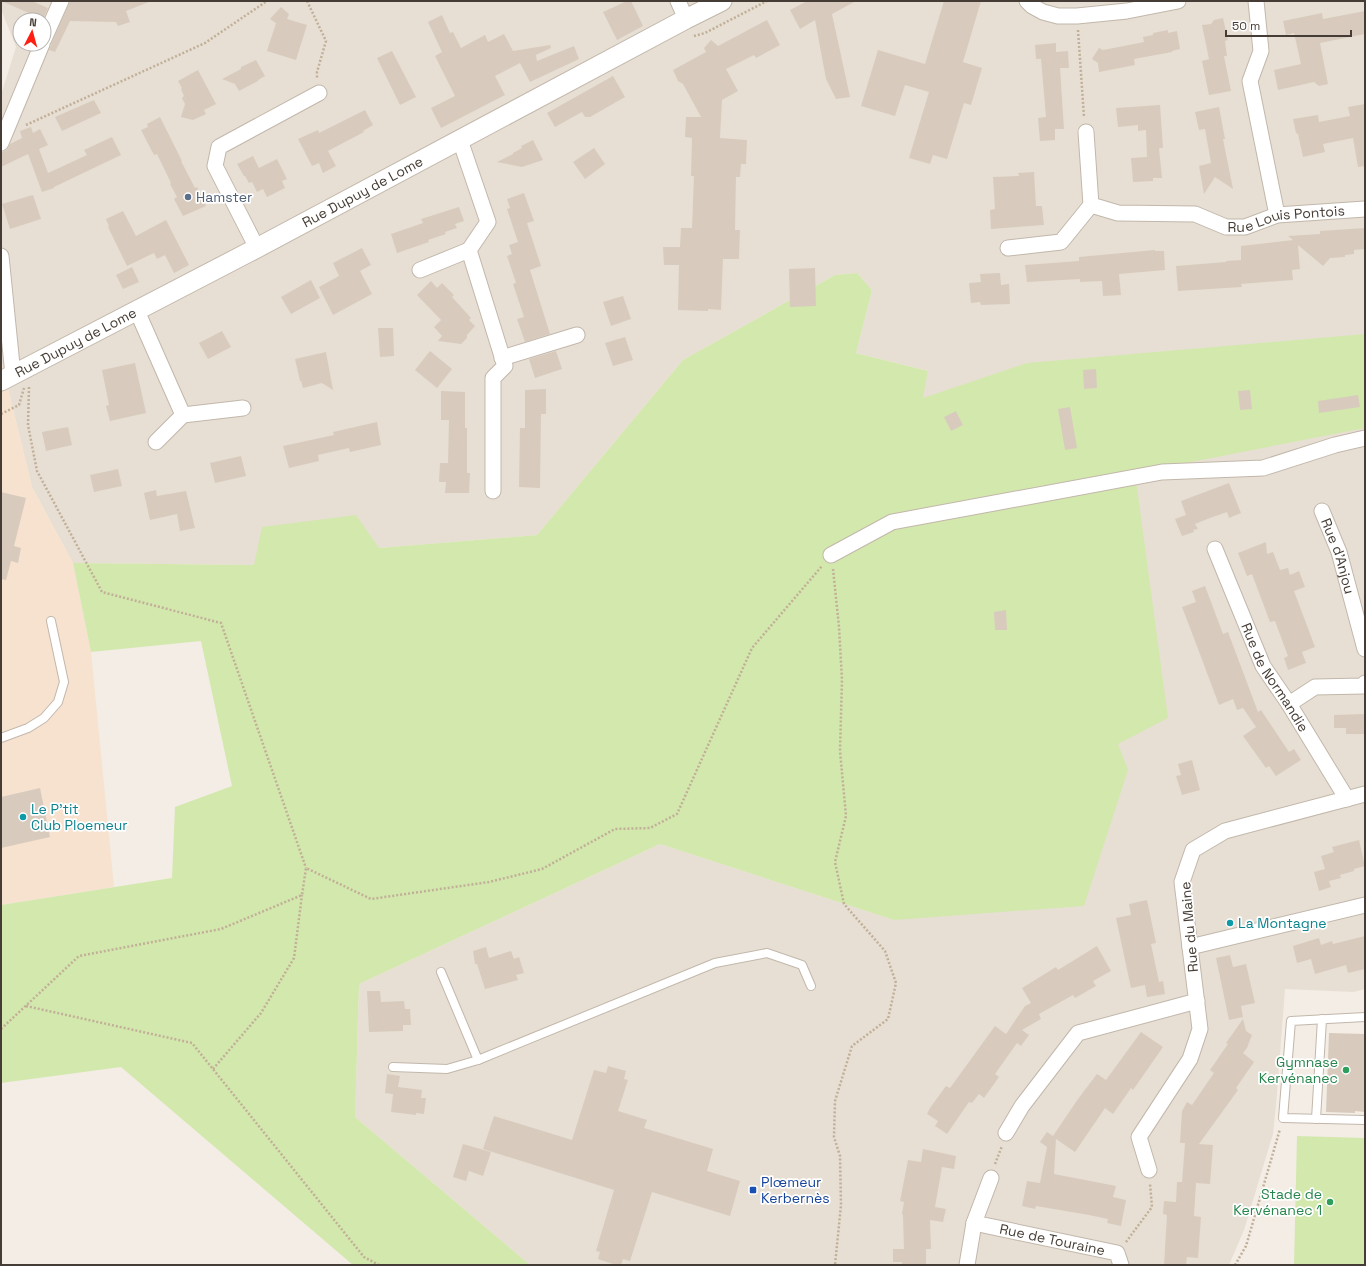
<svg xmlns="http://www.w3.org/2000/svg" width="1366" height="1266" font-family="'Space Grotesk',sans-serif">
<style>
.residential{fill:#e7dfd3;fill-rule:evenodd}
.commercial{fill:#f6e2cf}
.green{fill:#d3e8ad}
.building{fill:#d8cbbd}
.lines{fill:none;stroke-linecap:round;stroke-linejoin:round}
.service-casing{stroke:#c2b7ab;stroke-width:10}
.minor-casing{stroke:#c2b7ab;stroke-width:17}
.tertiary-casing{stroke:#c2b7ab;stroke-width:21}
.path{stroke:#c1af98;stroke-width:2.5;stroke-dasharray:2 2;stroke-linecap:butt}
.service{stroke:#fff;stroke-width:8}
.minor{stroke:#fff;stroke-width:15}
.tertiary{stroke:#fff;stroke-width:19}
.service-dot{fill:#5c6f8a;stroke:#fff;stroke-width:1.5}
.culture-dot{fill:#0f9aa8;stroke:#fff;stroke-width:1.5}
.leisure-dot{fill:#2e9e5b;stroke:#fff;stroke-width:1.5}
.transit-dot{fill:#1a4fb4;stroke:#fff;stroke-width:1.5}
.labels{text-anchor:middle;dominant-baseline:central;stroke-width:3.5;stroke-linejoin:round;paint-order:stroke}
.street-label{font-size:14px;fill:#453d35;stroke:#fff}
.service-label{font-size:14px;fill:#4e5e75;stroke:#fff;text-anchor:start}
.culture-label{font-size:14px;fill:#0d838f;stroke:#fff;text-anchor:start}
.leisure-label{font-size:14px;fill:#27864d;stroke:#fff;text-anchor:end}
.transit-label{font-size:14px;fill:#164399;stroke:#fff;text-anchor:start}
</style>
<rect width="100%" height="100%" fill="#f3ede5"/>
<!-- residential -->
<path class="residential" d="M1,1H1365V989L1354,992L1285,989L1276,1105L1273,1134L1244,1230L1229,1265H530L355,1117L359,984L660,844L894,920L880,601L928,371L856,353L872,290L857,273L835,275L683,360L537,535L379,548L254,565L73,563L32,487L1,360V95L16,47L1,9ZM20,20H44V44H20Z"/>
<!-- commercial -->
<path class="commercial" d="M1,360L32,487L73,563L91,652L114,887L1,905Z"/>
<!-- green -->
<g class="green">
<path d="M857,273L872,290L856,353L928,371L923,398L1027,363L1365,334V428L1135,473L1168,718L1118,744L1128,770L1084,906L894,920L660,844L359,984L355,1117L530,1265H353L121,1067L1,1083V905L172,878L175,807L232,786L201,641L91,652L73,563L254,565L262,527L356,515L379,548L537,535L683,360L835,275Z"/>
<path d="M1297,1136L1365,1138V1265H1294Z"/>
</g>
<!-- building -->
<g class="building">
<path d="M1,1H32L48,8L43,19Z"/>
<path d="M70,1H148L149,2L126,11L130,22L118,26L116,22L70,21L55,52L49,50L51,45Z"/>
<path d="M627,1H631L643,26L617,40L603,12Z"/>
<path d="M807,1H856L832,14L850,97L836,99L826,79L815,20L800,29L790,10Z"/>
<path d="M944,1H981L963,62L982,68L971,105L964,103L947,159L933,155L930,164L909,158L929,92L905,85L895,116L861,106L878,50L925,64Z"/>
<path d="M281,7L289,14L287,19L307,25L296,60L267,51L276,23L270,19Z"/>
<path d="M1365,11V34L1320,43L1328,84L1319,86L1314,82L1278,90L1274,70L1301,64L1294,33L1286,35L1283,21L1322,13L1323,19Z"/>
<path d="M442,15L450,33L453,32L461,48L485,35L488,42L504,34L513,51L550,45L551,48L536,55L537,61L574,46L579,59L530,82L520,63L495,76L505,95L441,128L431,108L455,96L435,56L442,52L428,22Z"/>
<path d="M1223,18L1228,40L1225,41L1227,56H1224L1231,91L1209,95L1202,61L1209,59L1202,25L1211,24L1214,20Z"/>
<path d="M767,20L780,45L756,58L754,55L726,69L738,91L722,100L720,138L747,140L746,164H741L740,177H736L735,230H740L739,259H723L721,310L708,309V311L678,310L679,265H664L663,247H680L681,228H692L694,176H691L692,138L685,137L686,117H701L683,84L678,81L673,70L706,52L704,48L711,40L718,46Z"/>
<path d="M1168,30V33L1177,31L1180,49L1172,51V52L1134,59L1135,65L1099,72L1098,63L1092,59L1099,48L1103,50L1144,42L1143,37L1153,35V33Z"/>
<path d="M1056,43V52L1068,51L1069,68H1060L1064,129H1055V140L1040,141L1038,118L1046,117L1041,59H1036L1035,45Z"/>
<path d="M392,51L416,97L400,105L377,58Z"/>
<path d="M256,60L265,76L258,80V81L239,91L235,84L222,79L241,69V67Z"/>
<path d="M198,70L216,104L204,110L206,114L193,120L181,117L185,104L182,98L184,96L181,89L182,88L178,81Z"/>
<path d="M613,76L625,97L590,117H585L582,112L555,127L547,113Z"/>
<path d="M94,100L101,113L62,131L55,117Z"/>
<path d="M1365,104V166L1358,167L1353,138L1323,144L1325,152L1303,157L1298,134L1296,133L1293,119L1318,115L1319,122L1350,116L1348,107Z"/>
<path d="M1160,105L1163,148H1159L1162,178H1153V181L1133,182L1131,158L1147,157L1146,130L1138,131V125L1118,127L1116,108Z"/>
<path d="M1219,107L1225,139H1223L1233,189L1215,177L1204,194L1199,166L1211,163L1205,129L1199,130L1195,112Z"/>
<path d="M365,110L373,125L363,131L364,132L328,151L336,166L323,173L319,163L312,166L298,139L318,130L319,133Z"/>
<path d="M160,117L182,161H181L195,188L197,187L206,206L183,216L174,199L177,197L170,184L171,183L157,154L154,155L141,130L148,127L147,124Z"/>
<path d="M31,127L33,133L40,129L48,145L39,149L48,173L87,155L84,150L112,137L121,155L54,187V188L42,192L28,154L1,167L2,152L7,150L10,144L22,138L20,131Z"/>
<path d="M533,140L543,160L522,167L497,162L513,154V153L522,148L521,146Z"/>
<path d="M594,148L605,164L585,179L573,162Z"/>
<path d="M253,156L259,168L277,159L287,179L282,181L285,188L267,197L263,189L257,192L252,182L249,183L245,176H244L237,164Z"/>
<path d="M1034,172L1036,206H1042L1044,225L991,229L990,210L995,209L993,177L1019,176L1018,173Z"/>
<path d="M524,193L534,221L527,223L541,266L530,270L550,334L525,342L517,319L524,317L513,284L516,283L507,256L512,254L509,245L518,242L507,209L510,208L507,199Z"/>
<path d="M33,195L41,219L10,229L2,204Z"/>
<path d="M459,207L464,221L455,224L457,228L445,232L446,234L428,240L429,242L397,253L391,234L423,223L421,219Z"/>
<path d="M123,211L136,236L166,220L189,265L174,273L165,255L157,259L154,253L127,266L108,227L109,226L106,219Z"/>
<path d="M1365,228V249L1354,250V254L1345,255V257L1330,258L1323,266L1298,245L1300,269L1292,270L1293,280L1241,284L1242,287L1178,291L1176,266L1226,262V261L1241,260V246L1293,240L1288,236L1320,234V231Z"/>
<path d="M362,248L371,265L360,271L372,294L333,315L319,287L339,276L333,263Z"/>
<path d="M1155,250V251H1164L1165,270L1119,274L1121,295L1103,296L1102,281L1080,282V279L1027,282L1025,265L1079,261V257Z"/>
<path d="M132,267L139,282L123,289L116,275Z"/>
<path d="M815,268L816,306L790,307L789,269Z"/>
<path d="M1000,273L1001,285L1009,284L1010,304L981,305L980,302L971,303L969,283L981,282L980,274Z"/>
<path d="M311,280L320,298L291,314L281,297Z"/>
<path d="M431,281L437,288L442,283L454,295L452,297L471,318L469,320L475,326L467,335V338L461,344L438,341L442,336L434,327L441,320L417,295Z"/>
<path d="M623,296L631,319L611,326L603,302Z"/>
<path d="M378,328H393L394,356L380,357Z"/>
<path d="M222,331L231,347L208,359L199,343Z"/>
<path d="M625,337L633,360L613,366L605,343Z"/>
<path d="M430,351L452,369L437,388L415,370Z"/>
<path d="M556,351L562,369L535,378L529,359Z"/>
<path d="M326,352L333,390L322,383L303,388L301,381H300L295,359Z"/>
<path d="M135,363L146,413L110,421L106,406L109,405L102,370Z"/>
<path d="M1096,369L1097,388L1084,389L1083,370Z"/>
<path d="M546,389V414H541L540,488L519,487L520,428H525V390Z"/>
<path d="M1250,390L1252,409L1240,410L1238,391Z"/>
<path d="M441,391L465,392V428H467V473H470L469,493H445L446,482H439L440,463H448L449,420H441Z"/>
<path d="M1358,395L1360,407L1319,413L1318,401Z"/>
<path d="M1070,407L1077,448L1065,450L1058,409Z"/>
<path d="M956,411L963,425L951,431L944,417Z"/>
<path d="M377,422L381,445L350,452L349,448L318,455L319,461L289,468L283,446L334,435L333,432Z"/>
<path d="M68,427L72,445L46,451L42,432Z"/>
<path d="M241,456L246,476L215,483L210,463Z"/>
<path d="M118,469L122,486L94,492L90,475Z"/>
<path d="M1229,483L1241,513L1229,518L1227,512L1210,518L1195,524L1198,529L1193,530L1194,532L1182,536L1175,519L1186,515L1181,501Z"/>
<path d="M156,490L157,496L186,491L195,528L180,531L177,514L150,520L144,493Z"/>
<path d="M1,492L26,498L14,546L21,548L18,563L11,561L6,580L1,579Z"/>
<path d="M1266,542L1267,554L1273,552L1280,570L1288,568L1290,575L1299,571L1305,587L1294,591L1315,647L1302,652L1306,663L1288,670L1284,658L1288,656L1275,621L1270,622L1252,574L1247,576L1238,553Z"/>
<path d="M1205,586L1223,634L1228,632L1258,712L1261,710L1289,752L1294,749L1301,760L1276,776L1269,766L1266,768L1243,736L1256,727L1243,708L1237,710L1233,699L1219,705L1192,633L1182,607L1196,602L1192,591Z"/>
<path d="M1006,610L1007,630H995L994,612Z"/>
<path d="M1365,714V734H1346V728H1334V715Z"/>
<path d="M1192,760L1200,790L1182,795L1176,776L1181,775L1178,764Z"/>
<path d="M40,788L50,837L1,848V797Z"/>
<path d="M1359,840L1365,866L1354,869V871L1340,875L1341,878L1329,881L1331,887L1319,891L1314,872L1325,869L1321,856L1334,852L1332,847Z"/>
<path d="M1147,900L1156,943L1151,944L1159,982L1163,981L1165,994L1147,997L1145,985L1131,988L1116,918L1131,915L1129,904Z"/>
<path d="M1365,936V969L1348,973L1346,965L1315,974L1311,959L1297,963L1293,946L1319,938L1321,945L1332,941L1333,944Z"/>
<path d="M1097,946L1111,971L1093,981L1096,986L1075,998L1073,995L1039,1014L1041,1019L1022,1030L1029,1035L1021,1046L1017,1043L995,1074L999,1077L984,1098L979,1094L972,1103L969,1102L947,1134L935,1126L938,1121L927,1114L930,1108L946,1086L950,1088L995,1026L1006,1034L1025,1006L1031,1003L1022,988L1056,967L1058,970Z"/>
<path d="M486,947L489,958L511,951L514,959L519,957L524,973L516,975L518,980L485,989L477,964H475L473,951Z"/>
<path d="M1230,955L1233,967L1246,964L1255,1003L1241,1006L1243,1017L1229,1020L1216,958Z"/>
<path d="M367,991H380L381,1002L404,1001L405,1009H410L411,1025H403V1031L369,1032Z"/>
<path d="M1243,1019L1246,1031L1252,1035L1247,1048L1243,1053L1254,1062L1236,1088L1238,1090L1199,1144L1213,1145L1210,1184L1196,1183L1194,1216L1201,1217L1198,1258L1187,1257L1186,1265H1164L1167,1215L1163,1214L1164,1201L1176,1202L1177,1182H1182L1185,1143H1180L1182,1111L1187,1102L1192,1105L1214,1073L1210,1070L1228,1044L1226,1043Z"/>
<path d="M1141,1032L1163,1047L1133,1090L1131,1088L1113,1114L1105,1108L1075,1152L1056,1139L1054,1174L1116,1186L1113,1197L1126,1200L1121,1226L1107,1223L1108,1219L1089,1215L1036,1206L1035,1209L1022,1206L1027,1181L1040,1183L1047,1147L1040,1142L1047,1132L1053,1136L1078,1099L1097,1074L1106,1080Z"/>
<path d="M1329,1033L1365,1034V1112L1355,1111V1113L1326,1112Z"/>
<path d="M608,1066L626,1071L624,1079L628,1080L618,1111L647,1120L644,1128L713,1149L707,1171L740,1181L730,1216L652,1192L630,1261L623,1259L621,1265H616L598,1259L600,1252L596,1251L614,1190L483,1149L494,1116L572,1140L594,1070L606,1073Z"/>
<path d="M387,1074L400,1076L398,1087L422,1090L421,1098H426L424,1114L416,1113V1115L391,1112L393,1094L385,1093Z"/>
<path d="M463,1144L491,1152L483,1176L469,1171L466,1181L453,1177Z"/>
<path d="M923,1149L956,1156L954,1169L942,1167L935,1207L946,1209L943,1222L930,1220L931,1249H926V1265H902V1262H893V1249H904L903,1215L902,1214L904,1202L900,1201L908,1160L921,1162Z"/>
</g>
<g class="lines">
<defs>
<g id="service">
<path d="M1,738L28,728L44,718L58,702L64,682L51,621"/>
<path d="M441,972L478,1060"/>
<path d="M1365,1017L1291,1021L1283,1118L1365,1120"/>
<path d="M393,1067L447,1069L478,1060L715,963L767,953L802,965L811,986"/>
<path d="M1316,1119L1322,1019"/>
</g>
<g id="minor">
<path d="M678,1L686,19"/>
<path d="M1027,1L1032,6L1043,12L1058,16H1077L1127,11L1178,1"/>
<path d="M1256,1L1261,51L1250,81L1277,215"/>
<path d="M44,39L61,1"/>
<path d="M1086,132L1091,205"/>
<path d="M460,140L488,222L469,250L505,366L493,378V491"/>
<path d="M1,143L42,44"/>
<path d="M257,248L215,166L219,147L319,93"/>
<path id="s1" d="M1008,248L1061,242L1091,205L1118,213L1195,214L1226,227H1245L1277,215L1365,209"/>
<path d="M1,256L13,375"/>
<path d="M420,270L469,250"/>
<path d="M137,311L183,415L156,442"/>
<path d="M502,358L577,335"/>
<path d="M183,415L243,408"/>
<path id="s2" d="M1322,511L1339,552L1365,649"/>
<path id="s3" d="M1215,549L1263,666L1289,704L1347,799"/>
<path d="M831,555L892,522L1162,472L1263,468L1335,445L1365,438"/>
<path d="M1289,704L1315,687L1363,686L1365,683"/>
<path d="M1190,947L1365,905"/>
<path d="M1006,1133L1022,1106L1078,1033L1197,1001"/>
<path d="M1149,1170L1139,1137L1190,1059L1200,1029L1182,882L1193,850L1225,831L1365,794"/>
<path id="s4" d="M974,1223L1117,1253L1121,1265"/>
<path d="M967,1265L974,1223L991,1178"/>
</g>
<g id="tertiary">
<path id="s5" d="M1,381L257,248L686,19L722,1"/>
</g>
</defs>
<!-- service casing -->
<use href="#service" class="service-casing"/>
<!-- minor casing -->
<use href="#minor" class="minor-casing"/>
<!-- tertiary casing -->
<use href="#tertiary" class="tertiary-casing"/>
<!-- path -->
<g class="path">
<path d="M307,1L326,41L317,72V79"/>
<path d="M1078,30L1084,117"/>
<path d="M694,36L705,33L767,1"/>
<path d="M26,125L205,43L267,1"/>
<path d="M29,387L28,425L37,471L102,592L221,623L306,868"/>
<path d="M1,414L19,405L24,388"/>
<path d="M833,569L839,627L842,680L840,751L846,816L835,862L844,904L885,951L896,983L888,1019L852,1046L835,1101L834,1137L840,1156L841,1205L835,1265"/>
<path d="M26,1006L192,1043L364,1257L379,1265"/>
<path d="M1,1029L79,956L221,929L302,895L306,868L371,899L489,882L542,869L615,829L650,828L677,814L752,648L822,566"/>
<path d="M213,1069L261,1013L294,958L302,895"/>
<path d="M995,1164L1002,1146"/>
<path d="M1126,1242L1152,1207L1150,1184"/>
<path d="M1235,1265L1246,1246L1280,1129"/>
</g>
<!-- service -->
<use href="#service" class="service"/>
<!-- minor -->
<use href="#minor" class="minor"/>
<!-- tertiary -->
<use href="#tertiary" class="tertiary"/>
</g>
<!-- markers -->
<circle class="service-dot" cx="188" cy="197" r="4"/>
<g class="culture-dot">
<circle cx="23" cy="817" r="4"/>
<circle cx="1230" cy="923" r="4"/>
</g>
<g class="leisure-dot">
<circle cx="1346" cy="1070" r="4"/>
<circle cx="1330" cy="1202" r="4"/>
</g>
<rect class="transit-dot" x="749" y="1186" width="8" height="8" rx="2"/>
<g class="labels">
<!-- street labels -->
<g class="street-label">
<text stroke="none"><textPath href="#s5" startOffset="408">Rue Dupuy de Lome</textPath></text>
<text stroke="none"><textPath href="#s1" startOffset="301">Rue Louis Pontois</textPath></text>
<text stroke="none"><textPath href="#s5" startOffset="84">Rue Dupuy de Lome</textPath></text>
<text stroke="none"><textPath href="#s2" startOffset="48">Rue d'Anjou</textPath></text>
<text stroke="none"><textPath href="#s3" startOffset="142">Rue de Normandie</textPath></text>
<text transform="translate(1189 927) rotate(-95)">Rue du Maine</text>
<text stroke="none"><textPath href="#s4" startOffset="80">Rue de Touraine</textPath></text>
</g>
<!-- service labels -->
<g class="service-label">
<text x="196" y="197">Hamster</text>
</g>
<!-- culture labels -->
<g class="culture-label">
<text x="31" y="809">Le P'tit<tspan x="31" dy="16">Club Ploemeur</tspan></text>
<text x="1238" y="923">La Montagne</text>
</g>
<!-- leisure labels -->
<g class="leisure-label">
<text x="1338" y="1062">Gymnase<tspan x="1338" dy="16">Kervénanec</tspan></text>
<text x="1322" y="1194">Stade de<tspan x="1322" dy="16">Kervénanec 1</tspan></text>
</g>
<!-- transit labels -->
<g class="transit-label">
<text x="761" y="1182">Plœmeur<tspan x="761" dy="16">Kerbernès</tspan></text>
</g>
</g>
<!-- border -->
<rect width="1366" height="1266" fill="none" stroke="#453d35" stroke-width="4"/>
<!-- north arrow -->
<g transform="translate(32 32) rotate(6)"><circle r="19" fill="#ffffff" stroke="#b5b1ae"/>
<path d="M0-3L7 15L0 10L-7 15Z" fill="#fe1f11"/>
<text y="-6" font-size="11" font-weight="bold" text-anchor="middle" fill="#453d35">N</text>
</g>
<!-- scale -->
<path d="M1226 30v6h125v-6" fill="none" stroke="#453d35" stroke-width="2"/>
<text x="1232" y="30" font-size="12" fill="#453d35" stroke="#ffffff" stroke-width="3" paint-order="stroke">50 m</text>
</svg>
